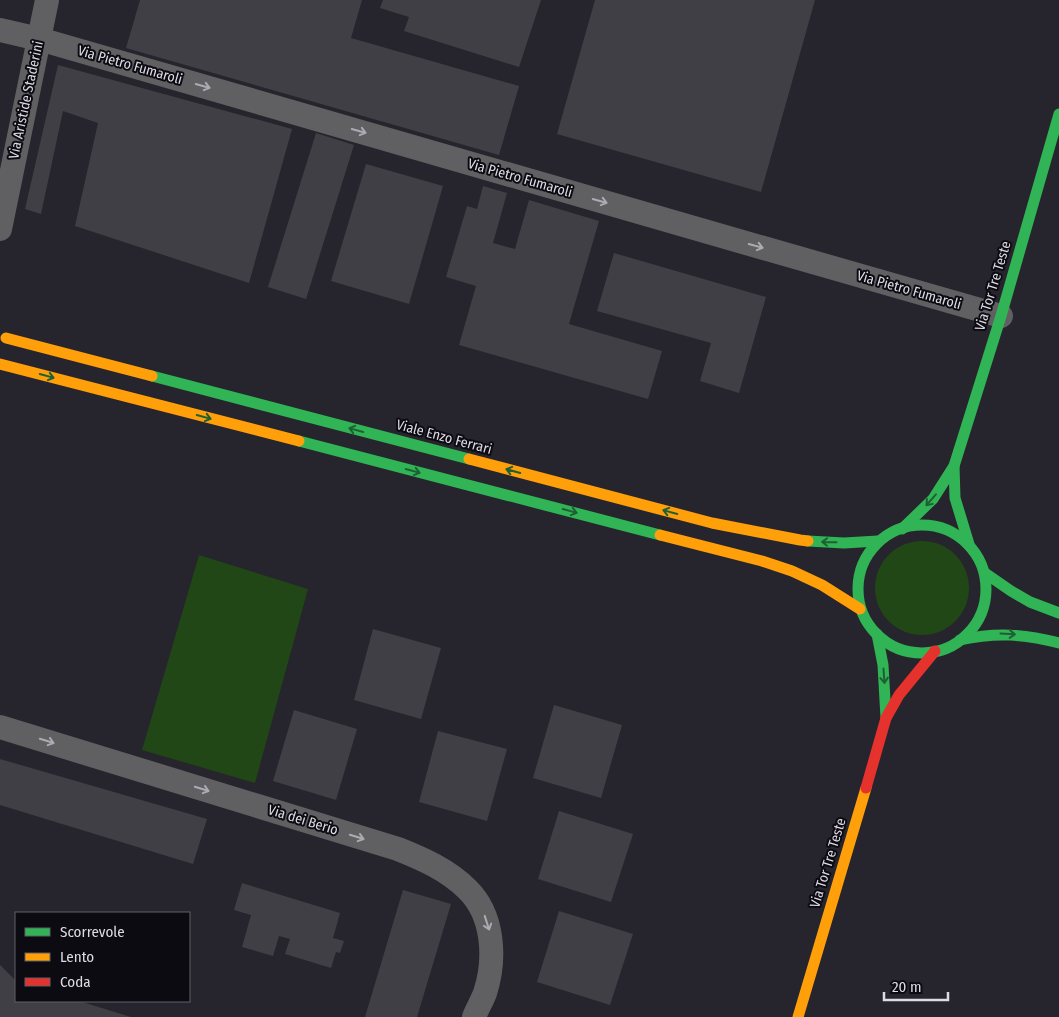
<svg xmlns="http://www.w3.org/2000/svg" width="1059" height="1017" font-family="'Fira Sans Condensed',sans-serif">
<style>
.green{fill:#214717}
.building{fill:#413f46}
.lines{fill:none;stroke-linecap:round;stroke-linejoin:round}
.street{stroke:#606063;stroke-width:24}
.fast{stroke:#30b455;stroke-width:11}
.slow{stroke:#ff9f0a;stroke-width:11}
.jam{stroke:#e5322d;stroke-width:11}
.oneway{stroke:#acaab2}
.oneway2{stroke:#1e6034}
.labels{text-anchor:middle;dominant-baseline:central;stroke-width:4;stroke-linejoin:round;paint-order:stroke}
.street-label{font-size:14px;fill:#dfdbe6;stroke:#0d0b12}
</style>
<rect width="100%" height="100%" fill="#26242c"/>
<!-- green -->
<g class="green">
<circle cx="922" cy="588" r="47"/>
<path d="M199,555L308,589L255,783L142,750Z"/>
</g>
<!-- building -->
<g class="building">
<path d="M140,0H362L351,38L519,86L499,155L126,48Z"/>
<path d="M383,0H541L519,67L404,31L409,17L380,8Z"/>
<path d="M595,0H815L761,192L557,134Z"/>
<path d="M58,65L292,129L249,283L75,226L98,123L63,111L41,214L25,209Z"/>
<path d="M316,133L354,145L306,299L268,287Z"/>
<path d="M366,164L443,186L409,304L331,281Z"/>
<path d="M483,186L507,193L493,243L515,249L529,200L599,221L569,324L662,351L648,399L459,345L476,286L446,277L467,206L477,209Z"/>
<path d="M614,253L766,297L739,393L700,381L711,343L597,311Z"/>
<path d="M373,629L441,648L421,719L354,700Z"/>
<path d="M554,705L622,725L601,798L533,778Z"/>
<path d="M294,710L357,729L336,800L273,781Z"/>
<path d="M438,731L507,749L487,821L419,802Z"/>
<path d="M0,759L207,819L193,864L0,805Z"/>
<path d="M559,811L633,834L611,902L538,879Z"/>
<path d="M242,883L340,913L333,938L344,941L340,953L336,952L331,968L285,954L290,939L279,936L273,956L242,947L251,915L234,910Z"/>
<path d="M403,890L451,904L417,1017H365Z"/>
<path d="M559,911L633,934L610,1005L537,982Z"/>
<path d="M0,965L16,981V1001H79L131,1017H0Z"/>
</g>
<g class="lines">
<!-- street -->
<g class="street">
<path d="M0,30L39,39L753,245L1001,316"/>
<path d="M0,229L47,0"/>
<path d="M0,727L398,849C423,859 448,870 467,889C494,915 496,959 485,993C482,1001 477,1009 474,1017"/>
</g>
<!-- fast -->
<g class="fast">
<path d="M152,376L469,459"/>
<path d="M299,441L660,535"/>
<path d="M954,466L955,498L969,544"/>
<circle cx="922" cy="589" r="64"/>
<path d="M902,529L933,499L954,466L1001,316L1059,114"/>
<path d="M808,541L844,543L878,541"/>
<path d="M985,573L1011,591L1030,602L1059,613"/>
<path d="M877,634L883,665L886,718"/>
<path d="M960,640C996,632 1024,634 1059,643"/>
</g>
<!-- slow -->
<g class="slow">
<path d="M6,338L152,376"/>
<path d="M0,364L299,441"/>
<path d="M469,459L712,523L800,540L808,541"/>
<path d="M660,535L762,561L792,571L822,585L860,609"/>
<path d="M798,1017L866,788"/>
</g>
<!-- jam -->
<path class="jam" d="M866,788L886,718L899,695L935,651"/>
</g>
<!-- one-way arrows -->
<defs><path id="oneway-shaft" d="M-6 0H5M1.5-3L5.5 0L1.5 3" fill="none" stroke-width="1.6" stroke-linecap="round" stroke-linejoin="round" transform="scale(1.25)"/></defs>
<g class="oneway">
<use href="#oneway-shaft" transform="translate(203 86) rotate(16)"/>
<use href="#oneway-shaft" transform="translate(359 131) rotate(16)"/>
<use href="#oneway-shaft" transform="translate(600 201) rotate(16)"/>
<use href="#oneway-shaft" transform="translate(756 246) rotate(15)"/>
<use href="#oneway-shaft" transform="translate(47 741) rotate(17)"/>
<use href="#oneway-shaft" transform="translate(202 789) rotate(17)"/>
<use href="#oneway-shaft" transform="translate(357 837) rotate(17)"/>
<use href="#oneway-shaft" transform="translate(487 923) rotate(72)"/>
</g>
<g class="oneway2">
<use href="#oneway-shaft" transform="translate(47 376) rotate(15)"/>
<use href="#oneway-shaft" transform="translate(204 417) rotate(15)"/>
<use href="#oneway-shaft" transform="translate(356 430) rotate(-165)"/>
<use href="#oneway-shaft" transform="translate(413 471) rotate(15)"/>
<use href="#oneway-shaft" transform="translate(513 471) rotate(-165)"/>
<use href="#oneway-shaft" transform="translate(931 500) rotate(131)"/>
<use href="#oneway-shaft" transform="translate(570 511) rotate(15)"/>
<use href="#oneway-shaft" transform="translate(670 512) rotate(-165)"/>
<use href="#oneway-shaft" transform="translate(829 542) rotate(-179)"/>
<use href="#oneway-shaft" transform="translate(1008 634) rotate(3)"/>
<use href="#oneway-shaft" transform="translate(884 676) rotate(86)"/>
</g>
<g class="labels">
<!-- street labels -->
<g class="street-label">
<text transform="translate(130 65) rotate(16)">Via Pietro Fumaroli</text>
<text transform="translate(26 100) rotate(-78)">Via Aristide Staderini</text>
<text transform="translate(520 178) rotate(16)">Via Pietro Fumaroli</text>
<text transform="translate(993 286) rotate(-73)">Via Tor Tre Teste</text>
<text transform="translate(909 290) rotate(16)">Via Pietro Fumaroli</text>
<text transform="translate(444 437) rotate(15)">Viale Enzo Ferrari</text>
<text transform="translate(303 820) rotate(17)">Via dei Berio</text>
<text transform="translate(828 863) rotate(-73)">Via Tor Tre Teste</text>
</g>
</g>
<!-- legend -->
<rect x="15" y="912" width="175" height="90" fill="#0d0b12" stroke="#615e67"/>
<rect x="25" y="928" width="25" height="8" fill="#30b455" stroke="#615e67"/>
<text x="60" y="937" font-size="15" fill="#dfdbe6">Scorrevole</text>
<rect x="25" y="953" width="25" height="8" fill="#ff9f0a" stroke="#615e67"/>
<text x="60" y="962" font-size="15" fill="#dfdbe6">Lento</text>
<rect x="25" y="978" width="25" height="8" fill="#e5322d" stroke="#615e67"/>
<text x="60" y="987" font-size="15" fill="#dfdbe6">Coda</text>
<!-- scale -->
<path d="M884 992v8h64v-8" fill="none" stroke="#dfdbe6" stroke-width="2.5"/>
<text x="892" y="992" font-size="15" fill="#dfdbe6" stroke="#0d0b12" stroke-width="4" paint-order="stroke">20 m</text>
</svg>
